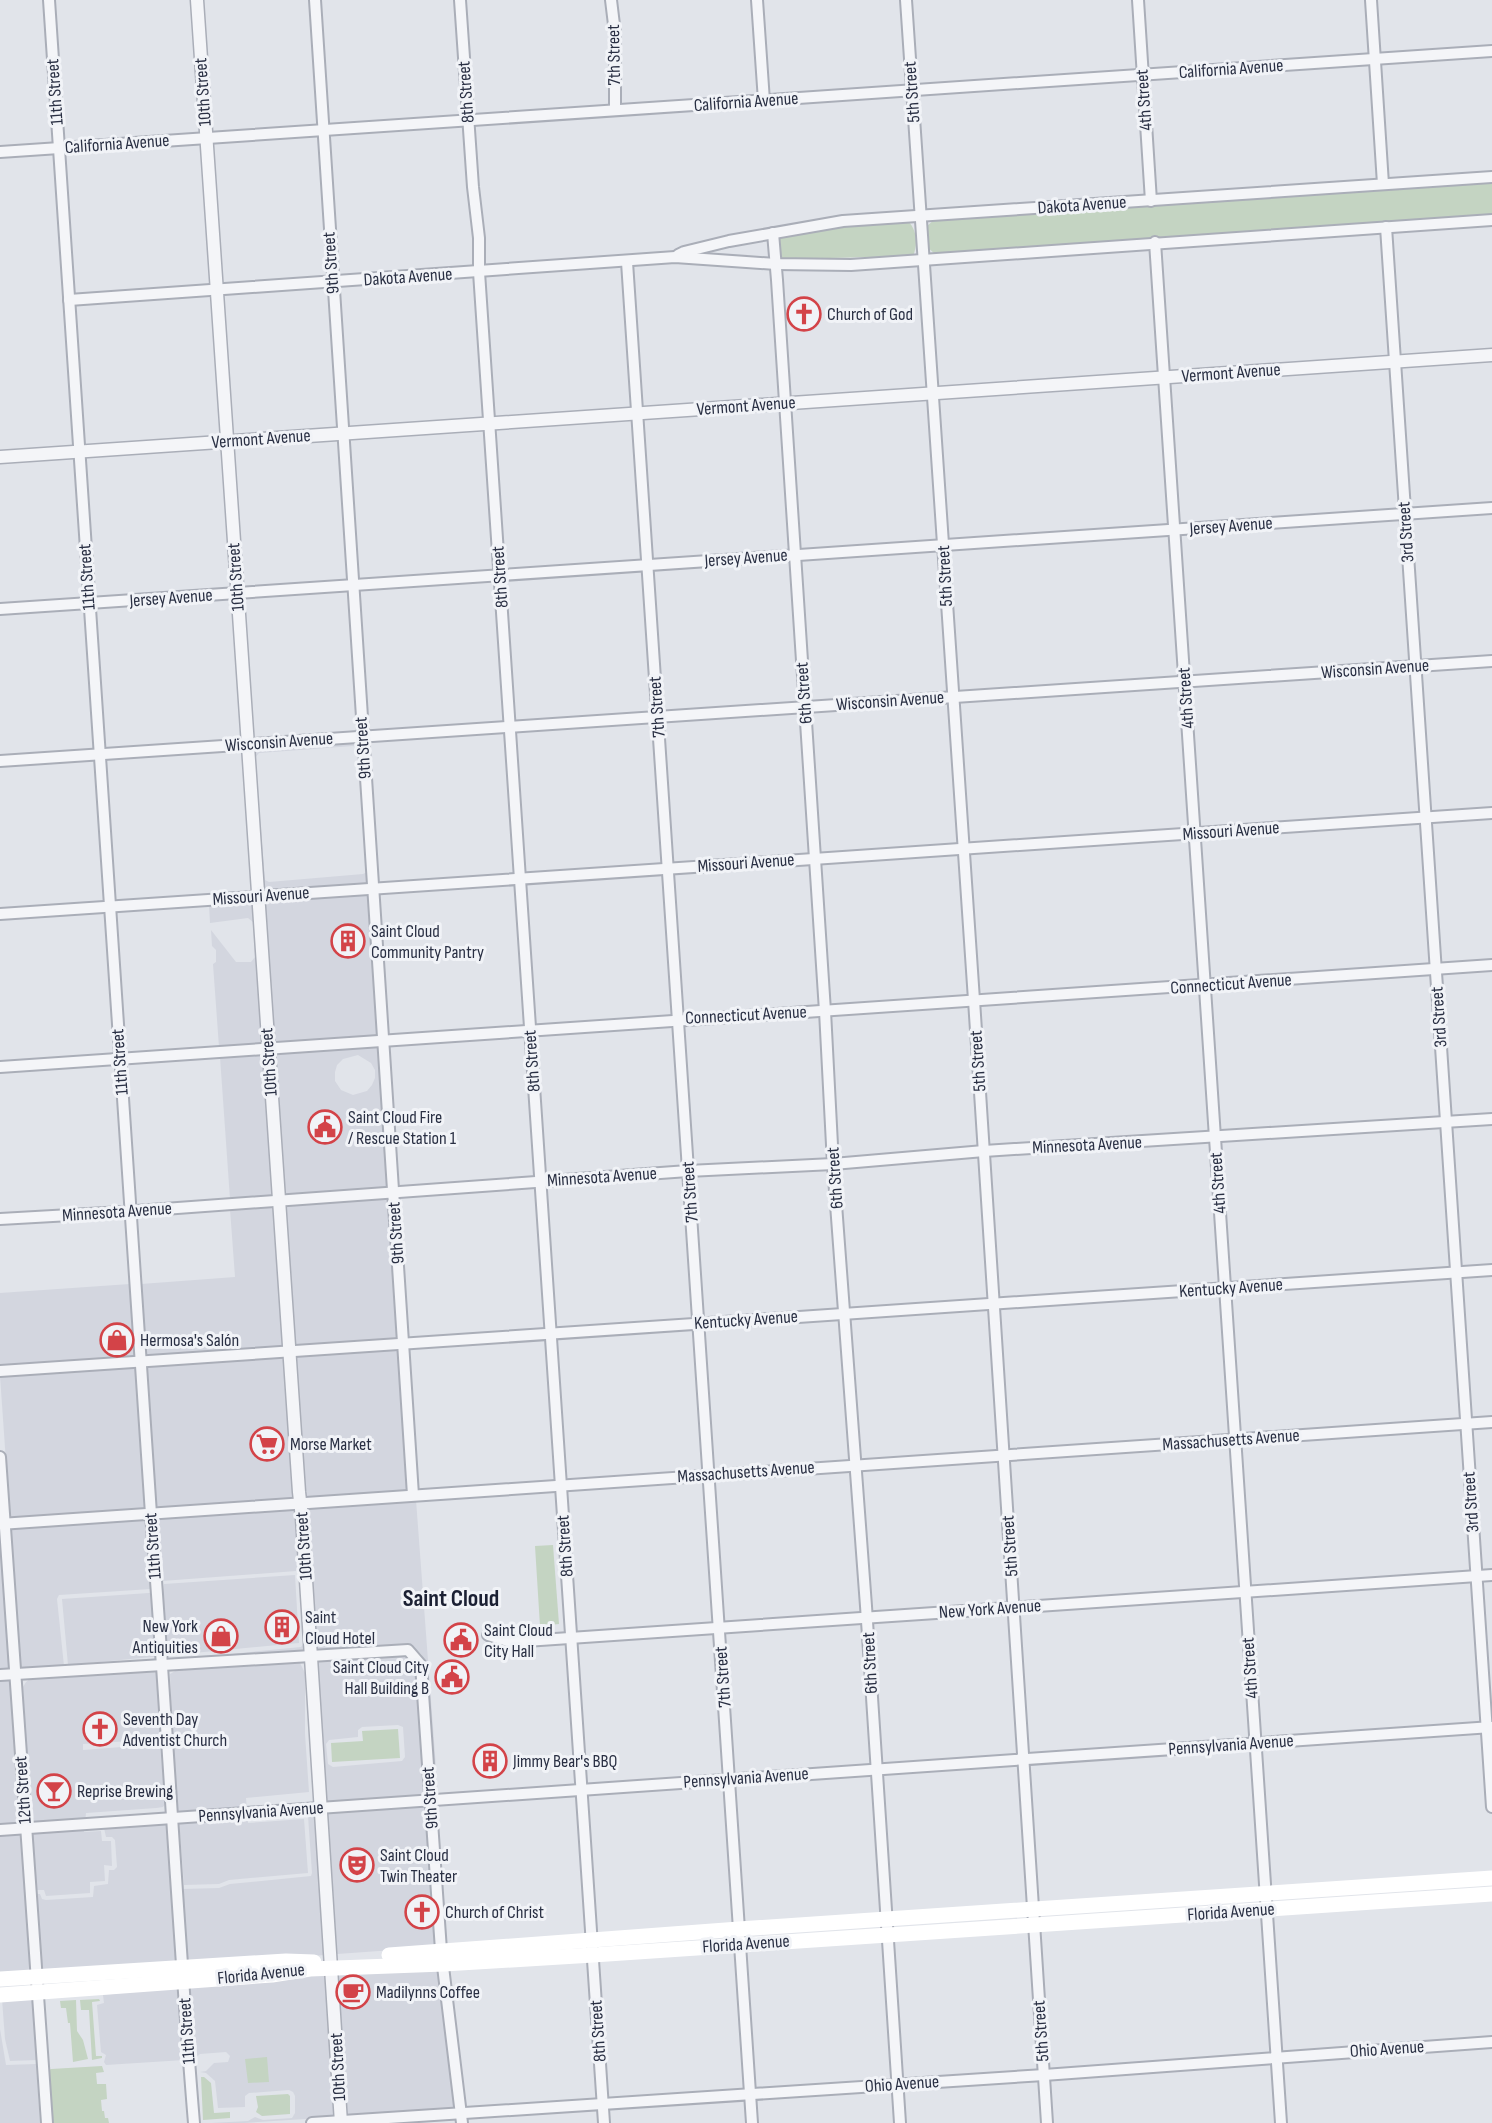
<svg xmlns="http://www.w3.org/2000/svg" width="1492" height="2123" font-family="'Sofia Sans Condensed',sans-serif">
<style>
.built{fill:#d3d6df;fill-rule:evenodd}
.green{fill:#c4d4c2}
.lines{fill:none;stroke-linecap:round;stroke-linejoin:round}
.minor-casing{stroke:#aaaeb8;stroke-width:14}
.tertiary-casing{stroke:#aaaeb8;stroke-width:15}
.minor{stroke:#f4f5f8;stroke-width:10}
.tertiary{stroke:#f4f5f8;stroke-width:12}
.secondary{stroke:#fff;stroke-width:15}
.labels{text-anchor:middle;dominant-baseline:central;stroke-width:6;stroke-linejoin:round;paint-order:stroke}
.street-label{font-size:18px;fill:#292f43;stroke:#f1f3f7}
.poi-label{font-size:18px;fill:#292f43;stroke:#f1f3f7;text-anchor:start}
.district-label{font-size:24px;font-weight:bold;fill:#1b2033;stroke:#f1f3f7}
</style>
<rect width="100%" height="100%" fill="#e1e4ea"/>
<!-- built -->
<g class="built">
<path d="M357,742L359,764L358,749L353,746L259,753L255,758L265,880L269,882L363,874L367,872V885L263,891L253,749Z"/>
<path d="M368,894L378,1036L273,1043L264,901Z"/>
<path d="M253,901L263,1044L219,1047L213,964L216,962V950L212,946L211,930L236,962H251L255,957L253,922L248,918L210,923L209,905Z"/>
<path d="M379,1046L388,1188L284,1195L274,1052ZM358,1055L371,1063L375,1070V1078L372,1085L367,1091L353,1095L341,1090L335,1081V1072L337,1065L343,1059Z"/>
<path d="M263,1053L273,1196L230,1199L220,1057Z"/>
<path d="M388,1197L398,1339L294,1347L285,1205Z"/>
<path d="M274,1205L283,1348L146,1357L141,1284L235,1277L230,1209Z"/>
<path d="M130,1284L135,1358L0,1367V1293Z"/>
<path d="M398,1349L407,1491L305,1499L295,1356Z"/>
<path d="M284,1357L294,1499L156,1509L146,1366Z"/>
<path d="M135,1367L145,1510L10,1519L0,1376Z"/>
<path d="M416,1500L438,1794H435L426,1664L421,1654L412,1647L317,1651L311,1577L306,1508Z"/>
<path d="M296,1509L306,1652L168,1660L301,1647L304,1643L301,1596L299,1574L296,1571L162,1581L157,1518Z"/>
<path d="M146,1519L151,1589L59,1595L57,1599L64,1666L20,1669L10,1528Z"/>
<path d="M0,1534L10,1670L0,1671Z"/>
<path d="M295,1575L299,1643L68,1665L62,1599L163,1592L164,1584Z"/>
<path d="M406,1655L415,1666L425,1795L327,1802L318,1661ZM398,1725L403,1727L405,1757L402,1761L333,1767L328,1764L326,1744L329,1740L358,1737V1730L362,1727Z"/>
<path d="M297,1661L300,1663L305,1673V1734L309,1792L246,1798L248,1823L304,1819L308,1873L229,1880L219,1884L184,1885L173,1744L170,1674L180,1668Z"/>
<path d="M159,1672L162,1739L83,1744V1750L160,1744L165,1804L163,1807L156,1808L86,1813L84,1832L101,1831L102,1841H111L112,1866L104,1865L105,1881L90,1882V1893L46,1896L44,1890H36L32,1842L23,1687L26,1682L30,1679L64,1676Z"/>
<path d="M10,1679L20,1824L0,1825V1680Z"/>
<path d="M425,1804L435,1947L337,1954L328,1812Z"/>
<path d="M317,1812L326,1955L187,1962L182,1889L219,1888L230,1884L311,1876L312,1873L308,1816L304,1815L252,1819V1817Z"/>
<path d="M166,1824L176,1963L42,1971L35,1894H40L42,1899L46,1900L93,1897L94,1886L108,1884L109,1870H114L117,1867L115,1840L112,1837H106L104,1828Z"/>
<path d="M21,1833L31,1972L0,1974V1834Z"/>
<path d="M439,1968L455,2109L346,2116L338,1973Z"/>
<path d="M327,1973L336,2117L244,2123H211L248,2121L255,2117L263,2120L292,2118L295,2113V2096L293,2092L289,2090L249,2093L245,2096V2107L218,2108L215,2081L206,2073L200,2072L206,2071L214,2063L228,2062L230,2056L226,2052L200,2054L194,2059L189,1986Z"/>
<path d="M178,1987L184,2060L106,2065L104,2062L106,2055L101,2052L97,2005L104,2003L103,1995Z"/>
<path d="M33,1997L37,2060L10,2061L5,2039L2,1999Z"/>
<path d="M0,2029L6,2065L36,2064L40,2123H0Z"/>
</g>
<!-- green -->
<g class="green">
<path d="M1492,182V215L935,254L926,246L927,226L934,220Z"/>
<path d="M908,221C917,230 918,245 913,256L789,259L781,258L777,245L783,234L839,226Z"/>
<path d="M553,1545L559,1624L540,1626L535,1546Z"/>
<path d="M398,1729L400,1758L332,1762L331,1743L363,1741L362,1731Z"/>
<path d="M99,1999L100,2001L92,2002L96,2056H102V2058L92,2060L89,2010H81L80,2000Z"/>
<path d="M76,2000L77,2031L83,2040L88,2059L73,2062L70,2023H68L66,2008H61L60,2001Z"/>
<path d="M267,2057L269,2082L248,2083L245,2059Z"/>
<path d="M102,2066L104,2072L96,2073L97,2084H106L107,2099L101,2100L102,2111H104L105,2118H108L109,2123H51L47,2071L51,2069Z"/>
<path d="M201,2077H204L211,2083L214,2113L230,2112V2118L203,2120Z"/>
<path d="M288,2094L290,2096V2114L262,2116L256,2112L258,2107L256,2096Z"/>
</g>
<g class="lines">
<defs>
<g id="minor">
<path d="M49,0L151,1514C167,1717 177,1920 194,2123"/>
<path d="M315,0L413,1495"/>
<path d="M460,0L473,187L479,238V272L604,2123"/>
<path d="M611,0L615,33V110"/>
<path d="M757,0L764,101"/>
<path d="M906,0L974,1000L1047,2123"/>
<path d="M1138,0L1151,201"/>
<path d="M1371,0L1383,184"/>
<path d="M0,152L1492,51"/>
<path d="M1386,227L1492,1807"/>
<path d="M773,233L777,280L825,1011L833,1164L866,1606L900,2123"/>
<path d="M1155,242L1281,2123"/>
<path d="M678,255L684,252L729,241L843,221L1492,177"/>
<path d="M627,262L752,2123"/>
<path d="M69,300L675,257L776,264L851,265L1492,220"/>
<path d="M0,609L1492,508"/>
<path d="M0,761L1492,661"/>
<path d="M0,914L1492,813"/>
<path d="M0,1067L1492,965"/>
<path d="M0,1219L123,1212L688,1171L833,1164L984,1151L1492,1119"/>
<path d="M0,1371L1492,1270"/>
<path d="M0,1457L47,2123"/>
<path d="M0,1524L1492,1422"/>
<path d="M488,1635L511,1642L1492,1575"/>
<path d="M0,1675L408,1650L421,1665L441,1950L462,2123"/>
<path d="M0,1830L1492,1727"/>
<path d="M312,2123L1044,2075L1492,2042"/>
</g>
<g id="tertiary">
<path d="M197,0L299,1492L302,1518L341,2123"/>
<path d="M0,457L1492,355"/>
</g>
</defs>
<!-- minor casing -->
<use href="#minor" class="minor-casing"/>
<!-- tertiary casing -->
<use href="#tertiary" class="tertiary-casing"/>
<!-- minor -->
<use href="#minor" class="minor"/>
<!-- tertiary -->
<use href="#tertiary" class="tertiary"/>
<!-- secondary -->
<g class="secondary">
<path d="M389,1955L739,1929L1492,1878"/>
<path d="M0,1979L286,1961L314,1962"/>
<path d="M0,1995L272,1975L310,1969L444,1964L593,1955L1492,1894"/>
</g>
</g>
<!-- icons -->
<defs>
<symbol id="church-ring" viewBox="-11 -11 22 22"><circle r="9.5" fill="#f1f3f7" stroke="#d34348" stroke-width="1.5"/><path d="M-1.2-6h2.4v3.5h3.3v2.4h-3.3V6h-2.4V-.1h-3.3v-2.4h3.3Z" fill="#d34348"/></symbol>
<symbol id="building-ring" viewBox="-11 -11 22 22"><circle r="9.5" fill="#f1f3f7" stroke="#d34348" stroke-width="1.5"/><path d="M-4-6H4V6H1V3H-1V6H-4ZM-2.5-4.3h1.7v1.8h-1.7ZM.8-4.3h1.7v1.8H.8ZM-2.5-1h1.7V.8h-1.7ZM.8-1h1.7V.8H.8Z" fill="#d34348"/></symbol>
<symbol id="civic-ring" viewBox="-11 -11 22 22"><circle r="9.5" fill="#f1f3f7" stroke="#d34348" stroke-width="1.5"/><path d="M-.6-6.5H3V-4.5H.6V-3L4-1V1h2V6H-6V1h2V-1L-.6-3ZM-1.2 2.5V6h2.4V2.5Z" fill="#d34348"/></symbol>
<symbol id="shop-ring" viewBox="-11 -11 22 22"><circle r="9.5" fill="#f1f3f7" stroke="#d34348" stroke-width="1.5"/><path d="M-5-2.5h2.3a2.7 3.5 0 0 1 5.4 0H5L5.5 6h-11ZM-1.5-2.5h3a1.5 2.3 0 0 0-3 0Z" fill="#d34348"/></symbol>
<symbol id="supermarket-ring" viewBox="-11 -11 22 22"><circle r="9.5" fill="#f1f3f7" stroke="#d34348" stroke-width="1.5"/><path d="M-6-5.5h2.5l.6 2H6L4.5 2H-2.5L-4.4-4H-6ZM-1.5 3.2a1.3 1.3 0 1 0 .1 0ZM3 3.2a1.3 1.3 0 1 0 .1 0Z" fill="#d34348"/></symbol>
<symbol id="bar-ring" viewBox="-11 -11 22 22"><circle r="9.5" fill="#f1f3f7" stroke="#d34348" stroke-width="1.5"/><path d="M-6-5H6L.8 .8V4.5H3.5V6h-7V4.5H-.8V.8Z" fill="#d34348"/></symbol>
<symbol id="theatre-ring" viewBox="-11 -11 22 22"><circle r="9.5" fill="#f1f3f7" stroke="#d34348" stroke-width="1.5"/><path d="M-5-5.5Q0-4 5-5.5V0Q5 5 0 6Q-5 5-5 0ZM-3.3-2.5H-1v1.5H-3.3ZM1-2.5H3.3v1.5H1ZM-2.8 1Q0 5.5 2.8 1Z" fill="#d34348"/></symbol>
<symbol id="cafe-ring" viewBox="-11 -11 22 22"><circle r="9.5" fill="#f1f3f7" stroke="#d34348" stroke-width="1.5"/><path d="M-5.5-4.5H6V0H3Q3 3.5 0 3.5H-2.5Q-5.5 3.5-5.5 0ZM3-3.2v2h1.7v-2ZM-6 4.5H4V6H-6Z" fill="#d34348"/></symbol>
</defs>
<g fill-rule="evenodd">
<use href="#church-ring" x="785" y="295" width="38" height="38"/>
<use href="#building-ring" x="329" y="922" width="38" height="38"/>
<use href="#civic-ring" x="306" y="1108" width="38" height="38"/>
<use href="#shop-ring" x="98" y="1321" width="38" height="38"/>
<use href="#supermarket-ring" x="248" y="1425" width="38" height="38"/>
<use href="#building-ring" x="263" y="1608" width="38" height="38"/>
<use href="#shop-ring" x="202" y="1617" width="38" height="38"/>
<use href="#civic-ring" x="442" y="1621" width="38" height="38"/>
<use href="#civic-ring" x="433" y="1658" width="38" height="38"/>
<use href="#church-ring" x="81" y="1710" width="38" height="38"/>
<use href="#building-ring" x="471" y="1742" width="38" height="38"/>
<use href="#bar-ring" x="35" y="1772" width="38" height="38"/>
<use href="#theatre-ring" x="338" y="1846" width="38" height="38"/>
<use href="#church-ring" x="403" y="1893" width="38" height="38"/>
<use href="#cafe-ring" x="334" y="1973" width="38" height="38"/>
</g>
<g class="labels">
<!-- street labels -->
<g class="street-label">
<text transform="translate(614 55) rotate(-91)">7th Street</text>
<text transform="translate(1231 69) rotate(-4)">California Avenue</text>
<text transform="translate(55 92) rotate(-94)">11th Street</text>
<text transform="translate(203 92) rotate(-94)">10th Street</text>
<text transform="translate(466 92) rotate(-94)">8th Street</text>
<text transform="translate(912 92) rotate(-94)">5th Street</text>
<text transform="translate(1144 100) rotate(-94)">4th Street</text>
<text transform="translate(746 102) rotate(-4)">California Avenue</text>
<text transform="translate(117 144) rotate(-4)">California Avenue</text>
<text transform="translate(1082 205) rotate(-4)">Dakota Avenue</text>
<text transform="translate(331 263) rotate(-94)">9th Street</text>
<text transform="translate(408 277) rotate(-4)">Dakota Avenue</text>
<text transform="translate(1231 373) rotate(-4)">Vermont Avenue</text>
<text transform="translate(746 406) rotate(-4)">Vermont Avenue</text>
<text transform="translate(261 439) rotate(-4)">Vermont Avenue</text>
<text transform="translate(1231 526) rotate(-4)">Jersey Avenue</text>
<text transform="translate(1406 532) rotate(-94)">3rd Street</text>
<text transform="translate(746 558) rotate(-4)">Jersey Avenue</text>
<text transform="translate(945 576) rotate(-93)">5th Street</text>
<text transform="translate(87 577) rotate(-94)">11th Street</text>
<text transform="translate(236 577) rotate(-94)">10th Street</text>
<text transform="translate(500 577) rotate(-94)">8th Street</text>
<text transform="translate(171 598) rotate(-4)">Jersey Avenue</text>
<text transform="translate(1375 669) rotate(-4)">Wisconsin Avenue</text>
<text transform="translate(804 693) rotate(-94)">6th Street</text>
<text transform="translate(1186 698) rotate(-94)">4th Street</text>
<text transform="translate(890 701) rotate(-4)">Wisconsin Avenue</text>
<text transform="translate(657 707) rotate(-94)">7th Street</text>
<text transform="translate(279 742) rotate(-4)">Wisconsin Avenue</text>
<text transform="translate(363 748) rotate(-94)">9th Street</text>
<text transform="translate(1231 831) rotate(-4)">Missouri Avenue</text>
<text transform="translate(746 863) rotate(-4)">Missouri Avenue</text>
<text transform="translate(261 896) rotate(-4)">Missouri Avenue</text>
<text transform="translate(1231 984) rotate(-4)">Connecticut Avenue</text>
<text transform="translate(746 1015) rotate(-3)">Connecticut Avenue</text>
<text transform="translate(1439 1017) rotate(-94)">3rd Street</text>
<text transform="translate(532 1061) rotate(-94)">8th Street</text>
<text transform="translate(978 1061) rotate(-94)">5th Street</text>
<text transform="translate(120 1062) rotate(-94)">11th Street</text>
<text transform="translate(269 1062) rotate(-94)">10th Street</text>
<text transform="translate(1087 1145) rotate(-3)">Minnesota Avenue</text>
<text transform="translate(602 1177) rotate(-4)">Minnesota Avenue</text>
<text transform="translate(835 1178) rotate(-94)">6th Street</text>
<text transform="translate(1218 1183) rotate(-94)">4th Street</text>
<text transform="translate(690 1192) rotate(-94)">7th Street</text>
<text transform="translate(117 1212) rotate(-4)">Minnesota Avenue</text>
<text transform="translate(396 1233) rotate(-94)">9th Street</text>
<text transform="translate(1231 1288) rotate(-4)">Kentucky Avenue</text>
<text transform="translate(746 1320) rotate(-4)">Kentucky Avenue</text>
<text transform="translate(1231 1440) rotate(-4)">Massachusetts Avenue</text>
<text transform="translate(746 1472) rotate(-4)">Massachusetts Avenue</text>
<text transform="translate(1471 1502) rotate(-94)">3rd Street</text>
<text transform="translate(153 1546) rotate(-94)">11th Street</text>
<text transform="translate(304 1546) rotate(-94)">10th Street</text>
<text transform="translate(565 1546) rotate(-94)">8th Street</text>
<text transform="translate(1010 1546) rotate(-94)">5th Street</text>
<text transform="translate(990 1609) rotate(-4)">New York Avenue</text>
<text transform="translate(870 1663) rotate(-93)">6th Street</text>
<text transform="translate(1250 1668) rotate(-94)">4th Street</text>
<text transform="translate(723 1677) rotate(-94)">7th Street</text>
<text transform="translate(1231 1745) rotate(-4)">Pennsylvania Avenue</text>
<text transform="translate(746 1778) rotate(-4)">Pennsylvania Avenue</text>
<text transform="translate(23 1790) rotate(-94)">12th Street</text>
<text transform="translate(430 1798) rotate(-94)">9th Street</text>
<text transform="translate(261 1812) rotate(-4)">Pennsylvania Avenue</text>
<text transform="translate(1231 1912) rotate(-4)">Florida Avenue</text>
<text transform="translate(746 1944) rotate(-4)">Florida Avenue</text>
<text transform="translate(261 1974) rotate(-6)">Florida Avenue</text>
<text transform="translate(187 2031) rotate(-94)">11th Street</text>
<text transform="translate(598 2031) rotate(-94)">8th Street</text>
<text transform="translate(1041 2031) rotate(-94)">5th Street</text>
<text transform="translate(1387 2049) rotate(-4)">Ohio Avenue</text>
<text transform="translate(338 2067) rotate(-93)">10th Street</text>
<text transform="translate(902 2084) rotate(-4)">Ohio Avenue</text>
</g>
<!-- poi labels -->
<g class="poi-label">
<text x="827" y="314">Church of God</text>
<text x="371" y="931">Saint Cloud<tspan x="371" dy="21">Community Pantry</tspan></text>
<text x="348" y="1117">Saint Cloud Fire<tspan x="348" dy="21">/ Rescue Station 1</tspan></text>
<text x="140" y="1340">Hermosa's Salón</text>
<text x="290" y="1444">Morse Market</text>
<text x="305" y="1617">Saint<tspan x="305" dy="21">Cloud Hotel</tspan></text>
<text x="198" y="1626" text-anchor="end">New York<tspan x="198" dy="21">Antiquities</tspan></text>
<text x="484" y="1630">Saint Cloud<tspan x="484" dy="21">City Hall</tspan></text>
<text x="429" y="1667" text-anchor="end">Saint Cloud City<tspan x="429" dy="21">Hall Building B</tspan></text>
<text x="123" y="1719">Seventh Day<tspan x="123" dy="21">Adventist Church</tspan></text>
<text x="513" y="1761">Jimmy Bear's BBQ</text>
<text x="77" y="1791">Reprise Brewing</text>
<text x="380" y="1855">Saint Cloud<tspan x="380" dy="21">Twin Theater</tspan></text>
<text x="445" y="1912">Church of Christ</text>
<text x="376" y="1992">Madilynns Coffee</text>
</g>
<!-- district labels -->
<g class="district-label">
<text x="451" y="1598">Saint Cloud</text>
</g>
</g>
</svg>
